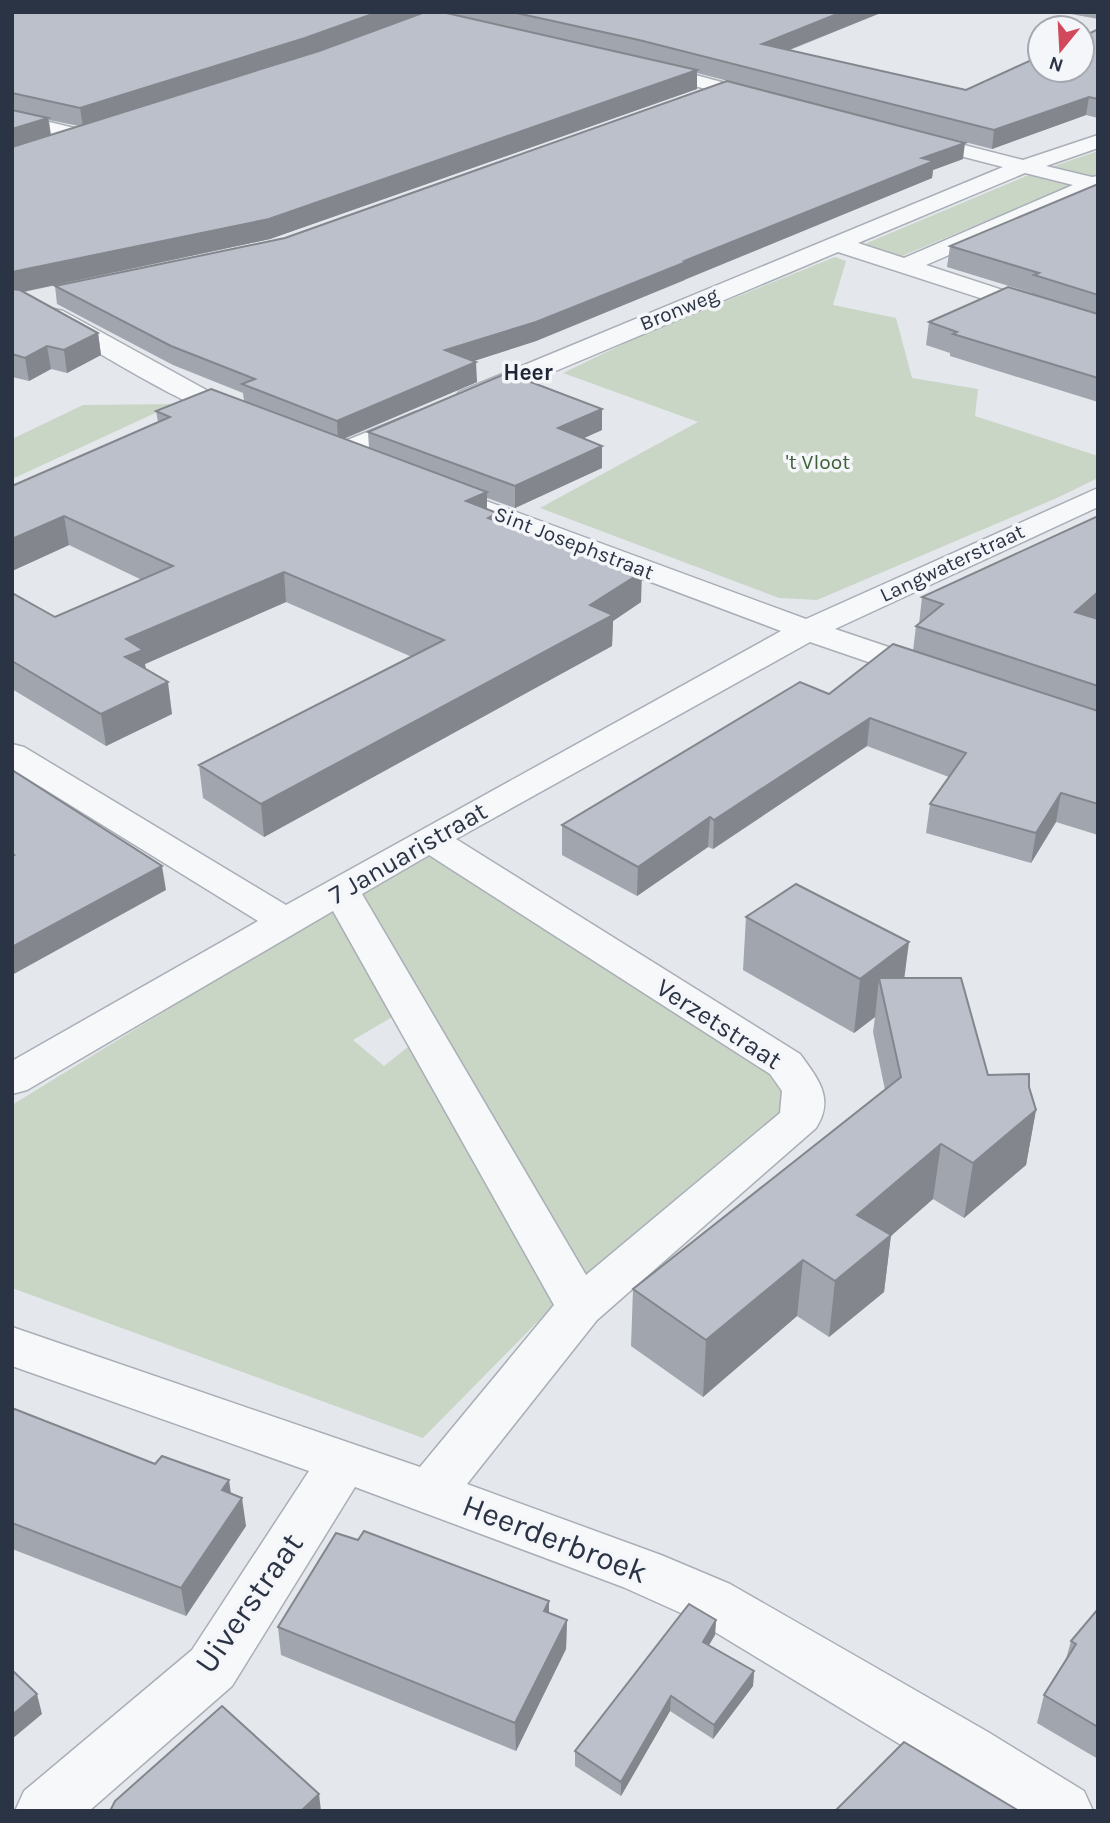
<svg xmlns="http://www.w3.org/2000/svg" width="1110" height="1823" font-family="Karla,sans-serif">
<style>
.green{fill:#c9d6c5}
.lines{fill:none;stroke-linecap:round;stroke-linejoin:round}
.street-casing{stroke:#a9aeb7;stroke-width:3}
.street{fill:#f7f8fa;fill-rule:evenodd}
.wall{fill:#a1a5ae;fill-rule:evenodd}
.shaded-wall{fill:#83868d}
.building{fill:#bbc0ca;stroke:#83868d;stroke-width:2}
.labels{text-anchor:middle;dominant-baseline:central;stroke-width:7;stroke-linejoin:round;paint-order:stroke}
.far-street-label{font-size:21px;fill:#2b3445;stroke:#f4f6f9}
.far-park-label{font-size:21px;fill:#3f6138;stroke:#f4f6f9}
.far-neighbourhood-label{font-size:23px;font-weight:bold;fill:#1d2536;stroke:#f4f6f9}
.street-label{font-size:26px;fill:#2b3445;stroke:#f4f6f9}
.near-street-label{font-size:32px;fill:#2b3445;stroke:#f4f6f9}
</style>
<rect width="100%" height="100%" fill="#e4e7ec"/>
<!-- green -->
<g class="green">
<path d="M1098,151V174L895,259L866,247L867,243L1031,174Z"/>
<path d="M835,257L846,261L833,305L896,318L912,378L978,389L975,416L1098,456V478L1057,498L817,600L779,598L540,508L698,422L563,373L640,336Z"/>
<path d="M175,404L12,479V439L83,405Z"/>
<path d="M427,851L771,1069L784,1088L783,1111L584,1279L355,895Z"/>
<path d="M331,909L394,1016L353,1040L384,1066L413,1043L553,1306L423,1438L12,1288V1105Z"/>
</g>
<g class="lines">
<defs>
<g id="street">
<path d="M646,62L771,95L773,99L764,105L640,71L637,67L640,63Z"/>
<path d="M12,113L91,132L94,136L91,140L84,142L12,125Z"/>
<path d="M913,132L1023,160L1098,135V148L1046,166L1092,177L1098,176V190L926,265L1098,321V336L838,252L477,404L468,406L459,404L455,398L459,392L1003,167L906,142L903,138L906,134ZM1025,173L1073,185L904,258L858,243Z"/>
<path d="M54,309L63,311L219,397L254,411L258,417L254,423C221,431 82,342 45,321L42,316L45,311Z"/>
<path d="M416,412L425,414L429,420L425,426L348,460L338,462L328,460L324,454L328,448Z"/>
<path d="M448,487L806,619L1098,488V507L835,629L939,664L943,671L939,678L927,681L915,678L810,642L456,839L800,1054C818,1079 835,1098 816,1128L597,1320L467,1484L661,1555L730,1584L988,1732L1084,1791L1093,1811H1010L692,1618L623,1587L355,1487L232,1686L89,1811H15L24,1791L192,1650L309,1471L12,1366V1327L420,1467L554,1305L333,911L27,1090L12,1094V1061L258,921L12,769V744L24,747L286,905L781,631L438,502L434,496L438,490ZM429,855L770,1074L782,1091L780,1113L586,1275L362,894Z"/>
</g>
</defs>
<!-- street casing -->
<use href="#street" class="street-casing"/>
<!-- street -->
<use href="#street" class="street"/>
</g>
<!-- wall -->
<g class="wall">
<path d="M12,12L456,15V12H883L790,50L966,90L1098,29V118L1086,115L992,149L697,73V89L270,239L24,292L98,333L101,355L67,373L51,369L29,381L12,377ZM49,120L79,126L51,135Z"/>
<path d="M1060,12H1098V19Z"/>
<path d="M963,159L933,170L932,178L685,279V280L536,341L473,361L477,382L344,439L369,448L368,432L602,430L583,438L602,468L515,508L487,498V509L497,521L641,602L613,621L612,646L264,837L203,798L199,765L412,657L286,602L145,664L146,669L172,714L106,746L12,689V593L55,617L142,580L69,545L12,571V486L158,422L156,411L244,401L243,393L173,365L57,304L55,286Z"/>
<path d="M1098,184V402L950,356V353L926,345L929,322L1032,294V293L947,267L950,246Z"/>
<path d="M1098,516V615L1094,618L1098,619V835L1056,822L1031,863L926,833L930,804L949,777L867,746L713,849L708,847L637,896L562,855V825L829,694L913,651L916,626L919,624L922,597Z"/>
<path d="M746,917L905,978L988,1075L1029,1087L1036,1110L1026,1165L964,1218L933,1199L891,1235L884,1292L829,1337L797,1316L703,1397L631,1346L633,1289L885,1090L873,1032L875,1017L854,1033L743,970Z"/>
<path d="M12,1408L231,1493L246,1526L186,1616L12,1549Z"/>
<path d="M1098,1609V1759L1037,1723L1044,1695L1066,1659L1071,1641Z"/>
<path d="M549,1613L567,1620L566,1649L516,1751L281,1655L278,1627Z"/>
<path d="M716,1620L715,1635L708,1646L754,1671L753,1686L713,1739L670,1711L621,1796L575,1766V1751Z"/>
</g>
<!-- shaded-wall -->
<g class="shaded-wall">
<path d="M378,12H426L306,56L83,127L80,108Z"/>
<path d="M842,12H883L761,61L762,44Z"/>
<path d="M697,70V89L270,239L12,294V272Z"/>
<path d="M1089,97L1086,115L992,149L994,130Z"/>
<path d="M48,118L51,137L12,149V129Z"/>
<path d="M965,143L963,159L933,170L932,178L536,341L446,370L445,350L684,261L922,158Z"/>
<path d="M98,333L101,355L67,373L64,350Z"/>
<path d="M47,346L51,369L29,381L25,358Z"/>
<path d="M476,362L477,382L338,441L337,421Z"/>
<path d="M602,409V430L558,450V428Z"/>
<path d="M602,446V468L515,508V486Z"/>
<path d="M487,492V521L466,501Z"/>
<path d="M497,513L498,543L488,518Z"/>
<path d="M64,516L69,545L12,571V539Z"/>
<path d="M284,572L286,602L145,664L147,681L125,657L126,639Z"/>
<path d="M642,572L641,602L613,621L612,646L264,837L261,804L590,605Z"/>
<path d="M1098,592V615L1070,639L1075,612Z"/>
<path d="M168,682L172,714L106,746L101,714Z"/>
<path d="M870,718L867,746L713,849L714,820Z"/>
<path d="M1061,793L1056,822L1031,863L1036,833Z"/>
<path d="M710,817L708,847L637,896L638,867Z"/>
<path d="M162,866L166,890L12,975V947Z"/>
<path d="M909,942L902,996L879,978L875,1017L854,1033L860,979Z"/>
<path d="M1036,1110L1026,1165L964,1218L973,1163Z"/>
<path d="M941,1144L933,1199L891,1236V1235L884,1292L829,1337L835,1281L857,1215Z"/>
<path d="M803,1260L797,1316L703,1397L706,1340Z"/>
<path d="M229,1480L233,1508L222,1490Z"/>
<path d="M242,1498L246,1526L186,1616L181,1588Z"/>
<path d="M549,1601V1630L544,1611Z"/>
<path d="M567,1620L566,1649L516,1751L515,1723Z"/>
<path d="M716,1620L715,1635L702,1657L703,1642Z"/>
<path d="M754,1671L753,1686L713,1739L714,1725Z"/>
<path d="M37,1694L42,1714L12,1739V1715Z"/>
<path d="M671,1696L670,1711L621,1796V1782Z"/>
<path d="M319,1794L321,1811H301Z"/>
</g>
<!-- building -->
<g class="building">
<path d="M12,12H378L305,38L80,108L12,93Z"/>
<path d="M425,12H442L697,70L269,219L12,272V147L319,51Z"/>
<path d="M512,12H842L762,44L966,90L1040,56V70H1082V37L1098,29V99L1089,97L994,130L639,40Z"/>
<path d="M727,81L965,143L922,158L934,161L684,261L686,262L536,322L445,350L476,362L337,421L242,384L255,379L171,346L55,286L285,238Z"/>
<path d="M12,110L48,118L12,129Z"/>
<path d="M1098,184V295L1034,275L1039,273L950,246Z"/>
<path d="M1008,287L1098,314V378L953,334L957,332L929,322Z"/>
<path d="M12,289L20,290L98,333L64,350L47,346L25,358L12,354Z"/>
<path d="M507,373L602,409L558,428L602,446L515,486L368,432Z"/>
<path d="M211,389L487,492L466,501L497,513L488,518L642,572L590,605L613,615L261,804L199,765L444,640L284,572L126,639L143,650L125,657L168,682L101,714L12,661V593L55,617L173,566L64,516L12,539V486L170,417L156,411Z"/>
<path d="M1098,516V592L1075,612L1098,619V686L916,626L943,604L922,597Z"/>
<path d="M893,644L1098,711V804L1061,793L1036,833L930,804L966,753L870,718L714,820L710,817L638,867L562,825L800,682L829,694Z"/>
<path d="M12,770L162,866L12,947V856L14,855L12,854Z"/>
<path d="M796,884L909,942L860,979L746,917Z"/>
<path d="M879,978H961L988,1075L1029,1074V1087L1036,1110L973,1163L941,1144L857,1215L891,1235L835,1281L803,1260L706,1340L633,1289L901,1077Z"/>
<path d="M12,1408L155,1464L162,1456L229,1480L222,1490L242,1498L181,1588L12,1523Z"/>
<path d="M364,1531L549,1601L544,1611L567,1620L515,1723L278,1627L336,1533L358,1540Z"/>
<path d="M689,1604L716,1620L703,1642L754,1671L714,1725L671,1696L621,1782L575,1751Z"/>
<path d="M1098,1609V1727L1044,1695L1076,1644L1071,1641Z"/>
<path d="M12,1670L37,1694L12,1715Z"/>
<path d="M222,1706L319,1794L301,1811H110L115,1801Z"/>
<path d="M904,1742L1019,1811H835Z"/>
</g>
<g class="labels">
<!-- far-street labels -->
<g class="far-street-label">
<text transform="translate(679 309) rotate(-22)">Bronweg</text>
<text transform="translate(574 543) rotate(21)">Sint Josephstraat</text>
<text transform="translate(952 563) rotate(-25)">Langwaterstraat</text>
</g>
<!-- far-park labels -->
<g class="far-park-label">
<text x="818" y="462">'t Vloot</text>
</g>
<!-- far-neighbourhood labels -->
<g class="far-neighbourhood-label">
<text x="528" y="372">Heer</text>
</g>
<!-- street labels -->
<g class="street-label">
<text transform="translate(408 853) rotate(-30)">7 Januaristraat</text>
<text transform="translate(719 1024) rotate(33)">Verzetstraat</text>
</g>
<!-- near-street labels -->
<g class="near-street-label">
<text transform="translate(555 1539) rotate(21)">Heerderbroek</text>
<text transform="translate(249 1603) rotate(-55)">Uiverstraat</text>
</g>
</g>
<!-- border -->
<rect width="1110" height="1823" fill="none" stroke="#2b3445" stroke-width="28"/>
<!-- north arrow -->
<g transform="translate(1061 49) rotate(198)"><circle r="33" fill="#f4f6f9" stroke="#a4a8b1" stroke-width="2"/>
<path d="M0-5L12 26L0 18L-12 26Z" fill="#d1495b"/>
<text y="-10" font-size="19" font-weight="bold" text-anchor="middle" fill="#2b3445">N</text>
</g>
</svg>
